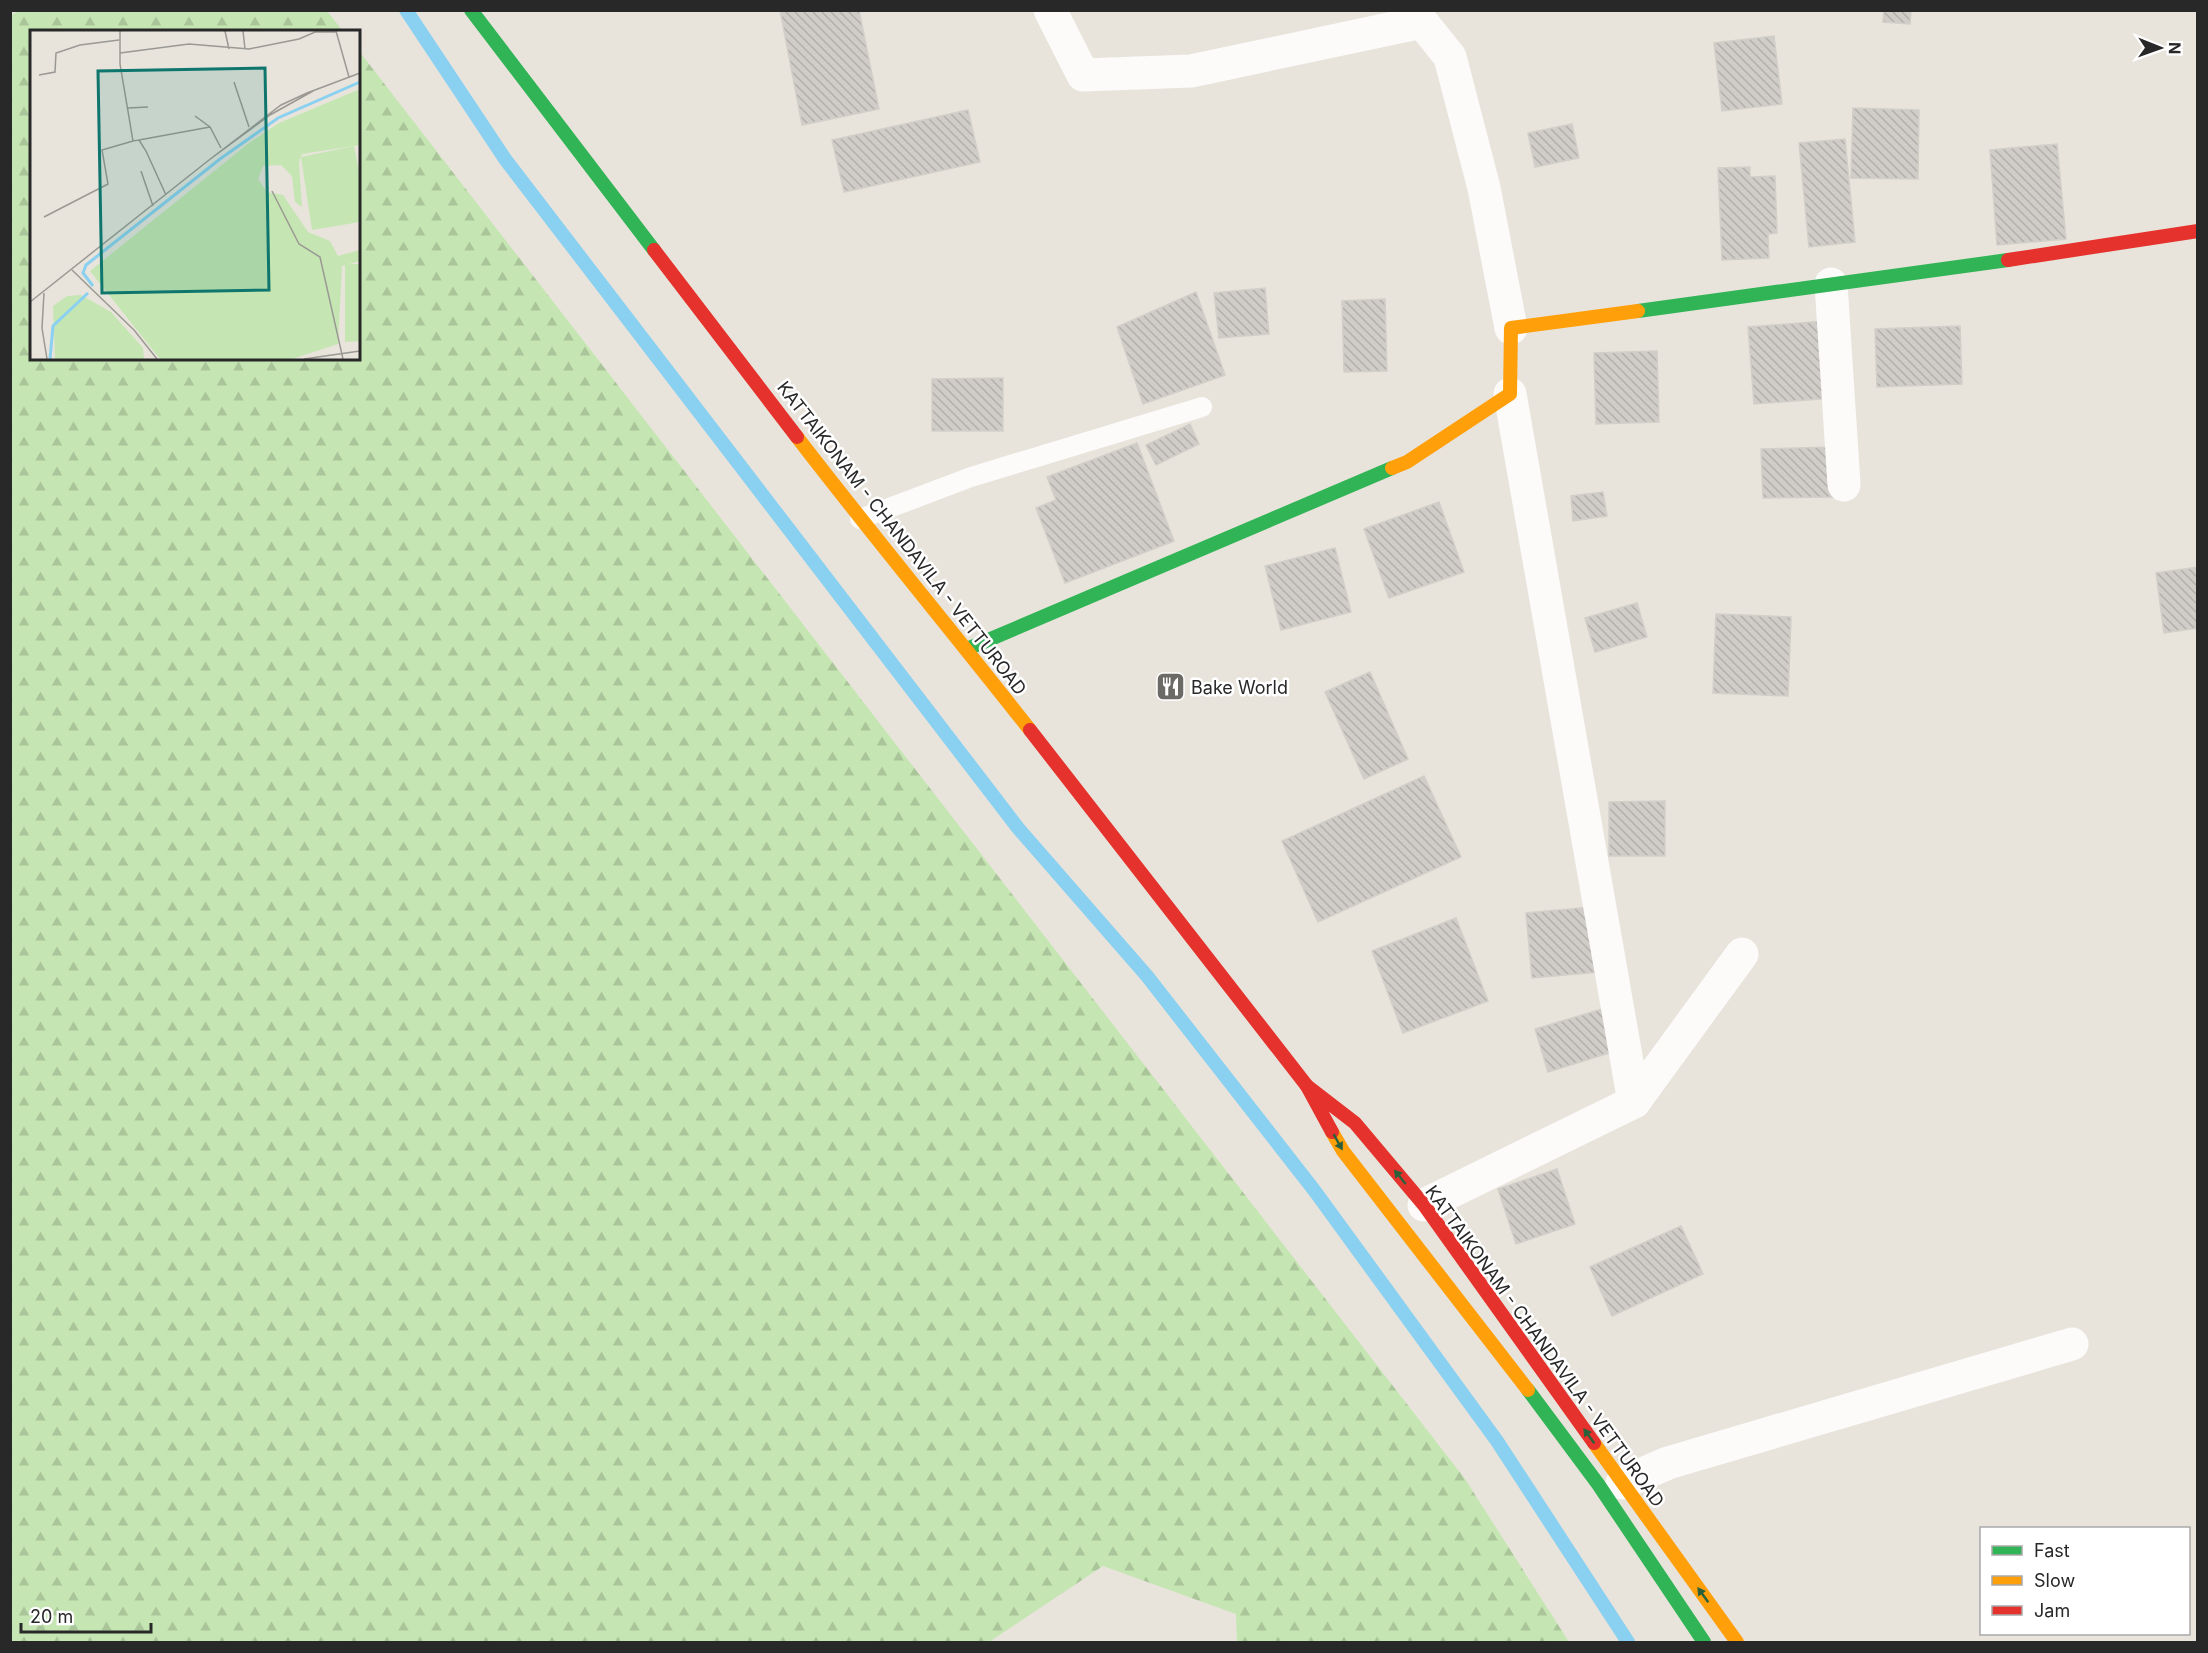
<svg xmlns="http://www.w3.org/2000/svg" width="2208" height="1653" font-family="Inter,sans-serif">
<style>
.forest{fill:url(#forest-firs)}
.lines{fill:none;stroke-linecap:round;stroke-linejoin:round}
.stream{stroke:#8ad0f0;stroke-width:14}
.building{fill:url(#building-back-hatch);stroke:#d2cfc9;stroke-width:1.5}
.lane{stroke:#fcfbfa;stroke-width:20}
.street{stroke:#fcfbfa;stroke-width:33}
.fast{stroke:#30b455;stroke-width:14}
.slow{stroke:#ff9f0a;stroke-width:14}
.jam{stroke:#e5322d;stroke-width:14}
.oneway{fill:#2b603a}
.labels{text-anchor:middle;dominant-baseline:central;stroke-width:5;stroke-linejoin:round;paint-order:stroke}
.street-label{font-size:18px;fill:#282828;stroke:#fff}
.poi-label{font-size:18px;fill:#282828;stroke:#fff;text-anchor:start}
.inset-river{fill:none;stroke:#8ad0f0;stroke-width:3}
.inset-road{fill:none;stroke:#9b9994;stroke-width:1.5}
.view{fill:#0f766e;fill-opacity:0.15;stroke:#0f766e;stroke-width:3}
.inset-edge{fill:none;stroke:#282828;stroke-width:3}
</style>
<defs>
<pattern id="forest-firs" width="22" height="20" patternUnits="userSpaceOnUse" patternTransform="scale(1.5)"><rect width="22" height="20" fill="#c5e6b2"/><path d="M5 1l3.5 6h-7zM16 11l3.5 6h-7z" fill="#a9c599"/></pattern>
<pattern id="building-back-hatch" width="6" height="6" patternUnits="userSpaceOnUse" patternTransform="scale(1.5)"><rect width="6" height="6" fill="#d0cdc8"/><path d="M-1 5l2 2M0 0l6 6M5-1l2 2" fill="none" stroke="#b3b0ac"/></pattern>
</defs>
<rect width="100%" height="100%" fill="#e8e4dc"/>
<!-- forest -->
<path class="forest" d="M19,11H327L343,31L32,32V358H358L359,51L1465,1479L1569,1642H1237L1236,1614L1103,1566L989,1642H11L10,16Z"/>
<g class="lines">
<!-- stream -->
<path class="stream" d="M406,10L505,159L1018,828L1147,976L1314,1190L1497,1441L1628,1642"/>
</g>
<!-- building -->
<g class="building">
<path d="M780,10H859L879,109L802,125Z"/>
<path d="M1884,10H1911L1910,24L1883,22Z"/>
<path d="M1774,36L1782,104L1722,111L1714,43Z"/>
<path d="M1853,108L1919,110L1918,179L1851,178Z"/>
<path d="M968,110L980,162L844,192L832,140Z"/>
<path d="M1572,124L1579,158L1535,167L1528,133Z"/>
<path d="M1845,139L1855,242L1809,247L1799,143Z"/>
<path d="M2057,144L2066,239L1997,245L1990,150Z"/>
<path d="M1750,167V177L1775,176L1777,233L1768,234L1769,258L1722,260L1718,168Z"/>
<path d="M1265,288L1269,334L1219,338L1214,293Z"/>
<path d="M1196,292L1225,375L1143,404L1117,327Z"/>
<path d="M1385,299L1387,371L1344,372L1342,301Z"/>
<path d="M1826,321L1832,398L1754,404L1748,327Z"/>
<path d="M1960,326L1962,384L1877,387L1875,329Z"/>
<path d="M1657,351L1659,422L1596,424L1594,353Z"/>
<path d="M1003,378V431H932V379Z"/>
<path d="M1190,424L1199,444L1156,465L1146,445Z"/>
<path d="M1137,443L1174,541L1065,583L1036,508L1056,500L1047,477Z"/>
<path d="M1833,447L1834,497L1763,498L1761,449Z"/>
<path d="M1603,492L1607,516L1573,521L1571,496Z"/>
<path d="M1439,502L1464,572L1389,598L1364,529Z"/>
<path d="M1335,548L1351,612L1281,630L1265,566Z"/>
<path d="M2198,567V628L2164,633L2156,573Z"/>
<path d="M1637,603L1647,637L1595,652L1585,618Z"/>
<path d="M1716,614L1791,617L1788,696L1713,693Z"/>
<path d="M1370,672L1408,759L1364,779L1325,692Z"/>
<path d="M1424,776L1461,857L1318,922L1282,841Z"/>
<path d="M1665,801V856H1609V802Z"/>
<path d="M1592,907L1599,972L1532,978L1526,913Z"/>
<path d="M1456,918L1488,1001L1403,1033L1372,951Z"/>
<path d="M1609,1007L1622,1049L1548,1072L1535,1029Z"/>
<path d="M1557,1169L1575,1224L1516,1244L1498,1189Z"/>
<path d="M1681,1226L1703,1274L1612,1316L1590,1267Z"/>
</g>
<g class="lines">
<!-- lane -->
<path class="lane" d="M860,519L971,477L1202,407"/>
<!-- street -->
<g class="street">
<path d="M1050,10L1083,75L1191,71L1422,22L1450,57L1484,188L1511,328"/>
<path d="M1831,284L1844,485"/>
<path d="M1510,394L1634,1102"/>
<path d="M1424,1205L1634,1102L1742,954"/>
<path d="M1622,1483L1668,1463L2072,1344"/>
</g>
<!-- fast -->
<g class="fast">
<path d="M471,10L654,250"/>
<path d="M1638,311L2008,260"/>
<path d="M967,649L1392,468"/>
<path d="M1528,1390L1598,1484L1704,1642"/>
</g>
<!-- slow -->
<g class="slow">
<path d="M797,437C873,536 953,632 1030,730"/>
<path d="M1392,468L1407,462L1510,394L1511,328L1638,311"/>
<path d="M1332,1132L1343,1151L1528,1390"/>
<path d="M1594,1443L1737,1642"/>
</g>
<!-- jam -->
<g class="jam">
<path d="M654,250L797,437"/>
<path d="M2008,260L2198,231"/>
<path d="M1030,730L1307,1086"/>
<path d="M1332,1132L1307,1086L1355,1123L1424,1205L1594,1443"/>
</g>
</g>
<!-- one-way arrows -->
<defs><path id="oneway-solid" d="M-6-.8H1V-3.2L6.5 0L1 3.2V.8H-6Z" transform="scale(1.5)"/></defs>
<g class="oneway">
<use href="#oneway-solid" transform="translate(1338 1142) rotate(61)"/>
<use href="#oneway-solid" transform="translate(1400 1177) rotate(-129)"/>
<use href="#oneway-solid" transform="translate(1589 1436) rotate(-126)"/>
<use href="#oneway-solid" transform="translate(1703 1595) rotate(-126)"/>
</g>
<!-- icons -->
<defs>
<symbol id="restaurant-square" viewBox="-11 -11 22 22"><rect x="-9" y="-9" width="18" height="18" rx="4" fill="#6b6a67" stroke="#fff"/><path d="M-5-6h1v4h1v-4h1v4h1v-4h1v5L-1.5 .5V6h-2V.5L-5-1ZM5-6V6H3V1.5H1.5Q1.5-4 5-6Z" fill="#fff"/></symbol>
</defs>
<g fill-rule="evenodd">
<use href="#restaurant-square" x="1154" y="670" width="33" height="33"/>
</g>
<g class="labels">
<!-- street labels -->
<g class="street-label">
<text transform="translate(902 538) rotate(52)">KATTAIKONAM - CHANDAVILA - VETTUROAD</text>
<text transform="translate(1545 1346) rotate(54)">KATTAIKONAM - CHANDAVILA - VETTUROAD</text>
</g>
<!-- poi labels -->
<g class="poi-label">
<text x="1191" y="687">Bake World</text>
</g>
</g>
<!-- overview -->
<g transform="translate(30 30)">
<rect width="330" height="330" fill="#e8e4dc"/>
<path d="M330,59V115L272,124L269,132L272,177L265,172L262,146L251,135L233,136L228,149L237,162L253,165L278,202L300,211L308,226L330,220V231L312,236L308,314L262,329H130L60,241L219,113L249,93ZM51,265L81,282L113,318L114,329H25L23,276L37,266Z" fill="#c5e6b2"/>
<path d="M324,116L330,146V192L282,200L271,127ZM315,234H330V311L315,312Z" fill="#c5e6b2"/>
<path class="inset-river" d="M63,256L53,243L56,235L190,129L248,88L330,52M20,329L23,296L58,263"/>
<path class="inset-road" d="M90,1V34L103,111L109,110L116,121L136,165M195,1L199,19M213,1L215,19M306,1L319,47M90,23L159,14L219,19L269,9L285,2H306M9,45L25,42L26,23L50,15L89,10M204,52L219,97M283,61L240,85L179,130L251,75L277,63L330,43M98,78L118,77M165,86L180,97L191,118M109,110L180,97M111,141L123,176M242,161L269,214L290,227L313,329M14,187L78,154L72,120L103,111M42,240L104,300L127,329M14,263L12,298L17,329M0,272L179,130M274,329L330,321"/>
<path class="view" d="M235,38L239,260L72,263L68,41Z"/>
<rect width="330" height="330" class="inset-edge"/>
</g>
<!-- border -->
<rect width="2208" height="1653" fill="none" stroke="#282828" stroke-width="24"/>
<!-- legend -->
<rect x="1980" y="1527" width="210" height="108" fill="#ffffff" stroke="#a9a9a9" stroke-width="1.5"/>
<rect x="1992" y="1546" width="30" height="9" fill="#30b455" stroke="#a9a9a9" stroke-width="1.5"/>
<text x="2034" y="1557" font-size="18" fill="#282828">Fast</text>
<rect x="1992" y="1576" width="30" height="9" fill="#ff9f0a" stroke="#a9a9a9" stroke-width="1.5"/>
<text x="2034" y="1587" font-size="18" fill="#282828">Slow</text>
<rect x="1992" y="1606" width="30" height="9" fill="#e5322d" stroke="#a9a9a9" stroke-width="1.5"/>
<text x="2034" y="1617" font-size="18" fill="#282828">Jam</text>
<!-- north arrow -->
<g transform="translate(2160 48) rotate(91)" stroke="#ffffff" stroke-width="4.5" paint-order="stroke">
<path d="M0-4.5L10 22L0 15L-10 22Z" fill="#282828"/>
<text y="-9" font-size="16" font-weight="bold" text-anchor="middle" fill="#282828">N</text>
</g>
<!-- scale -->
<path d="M21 1623v9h130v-9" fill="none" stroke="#282828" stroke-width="3"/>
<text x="30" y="1623" font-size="18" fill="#282828" stroke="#ffffff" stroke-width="4.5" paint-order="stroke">20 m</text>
</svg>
